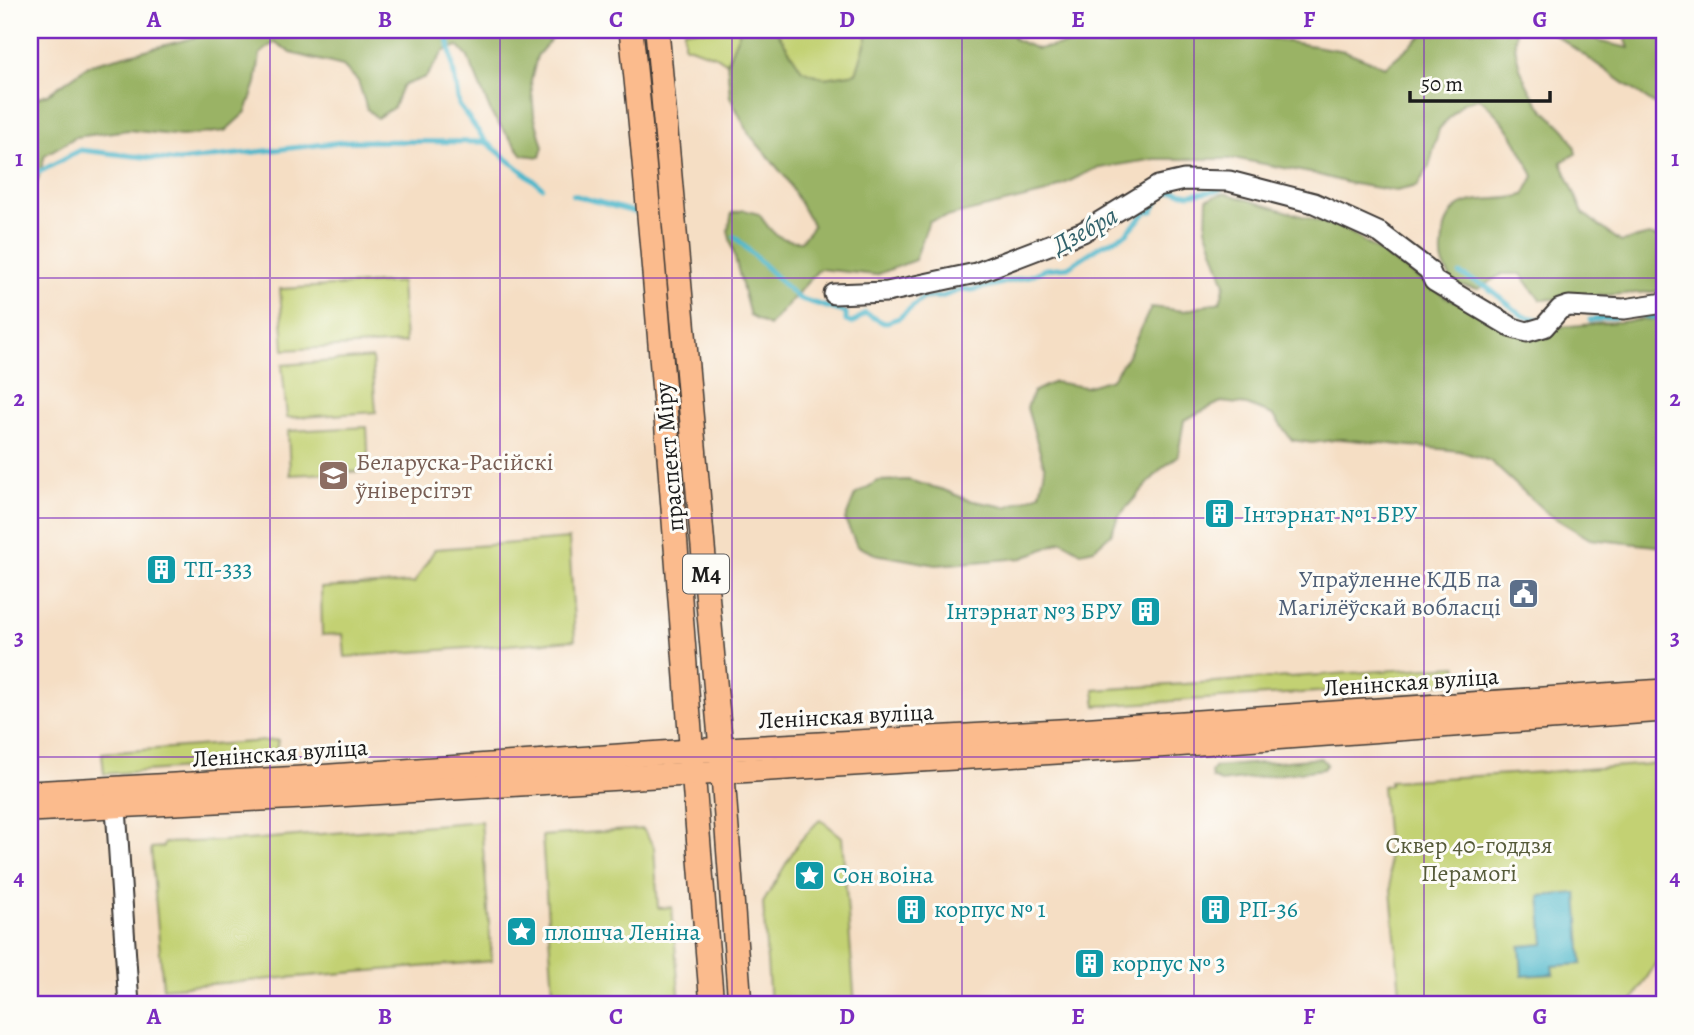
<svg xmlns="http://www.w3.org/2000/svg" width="1694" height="1035" font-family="Alegreya,serif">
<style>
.green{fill:#c3d173;stroke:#707648;stroke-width:2;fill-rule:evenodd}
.forest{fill:#9ab365;stroke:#5b6840;stroke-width:2}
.water{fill:#4db7cb;stroke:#346a74;stroke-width:2}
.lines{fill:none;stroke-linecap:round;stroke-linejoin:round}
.stream{stroke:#4db7cb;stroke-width:5}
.minor-casing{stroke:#3d3935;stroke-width:23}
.major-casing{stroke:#3d3935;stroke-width:26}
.minor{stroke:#fff;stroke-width:19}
.major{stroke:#fbbb8d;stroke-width:23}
.grid{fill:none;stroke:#7b2cbf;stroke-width:2;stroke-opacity:0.55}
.labels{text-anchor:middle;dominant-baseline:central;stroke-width:6;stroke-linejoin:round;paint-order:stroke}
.shield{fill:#fdfcf7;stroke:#605f5e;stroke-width:2}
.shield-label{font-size:23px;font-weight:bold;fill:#1c1c1c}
.street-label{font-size:24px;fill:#1c1c1c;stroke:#fdfcf7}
.education-label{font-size:24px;fill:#785e54;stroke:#fdfcf7;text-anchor:start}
.culture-label{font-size:24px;fill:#0d838f;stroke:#fdfcf7;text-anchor:start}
.service-label{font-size:24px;fill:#4e5e75;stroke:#fdfcf7;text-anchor:end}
.park-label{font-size:24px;fill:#565b3a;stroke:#fdfcf7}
.water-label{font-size:26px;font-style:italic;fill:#32626b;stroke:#fdfcf7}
.neatline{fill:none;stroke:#7b2cbf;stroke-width:2.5}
.grid-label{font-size:23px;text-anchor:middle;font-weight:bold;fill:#7b2cbf}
</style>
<rect width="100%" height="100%" fill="#fdfcf7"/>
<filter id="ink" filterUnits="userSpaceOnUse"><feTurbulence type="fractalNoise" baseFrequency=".0143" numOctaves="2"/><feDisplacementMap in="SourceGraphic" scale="14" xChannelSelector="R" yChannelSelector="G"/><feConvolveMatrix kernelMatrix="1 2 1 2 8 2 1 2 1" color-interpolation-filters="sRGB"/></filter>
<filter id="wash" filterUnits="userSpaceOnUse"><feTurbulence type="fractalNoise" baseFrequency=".00686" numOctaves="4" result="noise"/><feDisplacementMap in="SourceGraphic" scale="28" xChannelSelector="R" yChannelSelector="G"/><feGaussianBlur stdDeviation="1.57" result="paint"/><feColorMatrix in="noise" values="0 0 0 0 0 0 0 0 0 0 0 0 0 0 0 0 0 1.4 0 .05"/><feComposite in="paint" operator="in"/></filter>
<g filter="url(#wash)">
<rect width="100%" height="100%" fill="#f5dec4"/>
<!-- green -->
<g class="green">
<path d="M684,30H1014L1017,84L768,90L718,57L684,45Z"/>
<path d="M401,282L405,343L284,350L280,289Z"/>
<path d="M372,358L376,412L287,418L282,365Z"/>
<path d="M367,427L369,471L290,475L288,431Z"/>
<path d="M569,539L575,640L345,657L343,634L322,635L321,588L414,583L435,549Z"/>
<path d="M1457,666L1458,683L1096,706L1094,690Z"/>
<path d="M278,740L274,762L104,774L102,753Z"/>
<path d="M1664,763V950L1630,1005H1401L1382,786L1390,785V781L1545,772ZM1544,945L1553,973L1520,947Z"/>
<path d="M820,819L842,837L855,1005H770L763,903L798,843Z"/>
<path d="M481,821L492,961L163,988L151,848L163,847L164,843L247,840Z"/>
<path d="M643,829L654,847L658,908L672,907L680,1005H554L542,836Z"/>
</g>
<!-- forest -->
<g class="forest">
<path d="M224,30H559L537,56L531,81L534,115L543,147L540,157L523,155L492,115L468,57L458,46L444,51L426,77L402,86L394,107L377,118L367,109L358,81L343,66L291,53L275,42L260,54L256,83L246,112L225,131L182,136L128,130L76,137L45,155L38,180L30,198V100L48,94L91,64Z"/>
<path d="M740,30H776L802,70L824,78L856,73L867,38L864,30H973L979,35L987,36L989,30H1011L1014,39L1037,49L1068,44L1107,46L1220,30H1249L1253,36L1345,51L1385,67L1425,33V30H1516C1511,55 1527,92 1545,111C1560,126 1572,132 1576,154L1561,162L1583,213L1621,242L1649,235L1664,239V291L1540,300L1521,274H1502L1478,289L1454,284C1442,263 1440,262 1443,238C1450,186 1488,206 1524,195L1534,176C1517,142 1509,123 1479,98L1463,103L1439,129L1429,167L1417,186L1396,191L1348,183L1315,174L1238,159H1155L1094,169L1046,193L929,221L915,260L876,275L819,269L769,326L750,316L728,231L732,213L744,210L759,214C771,232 777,241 801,241L813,226L786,178L749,134L730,97L727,62Z"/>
<path d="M1548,30H1581L1601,42L1629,48L1622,30H1664V111Z"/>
<path d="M1225,193L1345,229L1446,297L1535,334L1558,327L1664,318V445L1660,475L1664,547L1590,539L1548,514L1490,461L1460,451L1341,439L1312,443L1292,440L1273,415L1247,405L1221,402L1184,420L1178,456L1160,470L1118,517L1111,534L1094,549L1081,552L1062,541L1023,558L936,565L875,554L857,546L845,520L855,495L878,481L908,480L944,490L968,500L1006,507L1040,494L1045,469L1027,408L1033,392L1054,382L1085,387L1112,379L1129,354L1151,307L1184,311L1220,302L1225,284L1206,228L1207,199Z"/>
<path d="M1321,758L1327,764L1323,769L1221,782L1212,778L1211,772L1215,767Z"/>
</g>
<!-- water -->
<path class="water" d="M1577,893L1582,964L1552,966L1553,974L1522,976L1520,946L1544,944L1540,896Z"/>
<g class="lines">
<!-- stream -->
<g class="stream">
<path d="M442,30L448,37L459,105L486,142L542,187"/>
<path d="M30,177L80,150L178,161L351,141L486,142"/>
<path d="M573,195L634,212"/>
<path d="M735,237L798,298L846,313V321L853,323L865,313L884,323L899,318L923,298L941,297L964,289L972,290L995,285L1030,276L1045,269L1068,267L1100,246L1126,234L1146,212L1153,211L1161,195L1173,191L1190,194L1220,190"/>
<path d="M1460,274L1487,287L1523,316L1541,320"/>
<path d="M1639,315L1652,317L1664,315"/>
<path d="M1590,320L1615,317"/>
</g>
</g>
</g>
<g filter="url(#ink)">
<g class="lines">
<defs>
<g id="minor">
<path d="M834,294L887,292L976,273L1083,232L1158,186L1184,180L1229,181L1314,203L1380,233L1429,270L1434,281L1513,328L1527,332L1544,327L1560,309L1569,306L1624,309L1664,303"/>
<path d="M115,793L129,1005"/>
</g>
<g id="major">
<path d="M631,30C665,354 684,680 712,1005"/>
<path d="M657,30L721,749L740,1005"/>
<path d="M30,793L302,778L690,751L1078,730L1664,691"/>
<path d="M30,810L303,797L1173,745L1664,710"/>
</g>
</defs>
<!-- minor casing -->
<use href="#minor" class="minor-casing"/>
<!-- major casing -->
<use href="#major" class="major-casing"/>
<!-- minor -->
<use href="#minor" class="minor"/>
<!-- major -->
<use href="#major" class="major"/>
</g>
</g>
<!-- grid -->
<path class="grid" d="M270,30V1005M500,30V1005M732,30V1005M962,30V1005M1194,30V1005M1424,30V1005M30,278H1664M30,518H1664M30,757H1664"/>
<!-- icons -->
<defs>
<symbol id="university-square" viewBox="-11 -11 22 22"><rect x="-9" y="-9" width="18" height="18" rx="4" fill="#8d6e63" stroke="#fdfcf7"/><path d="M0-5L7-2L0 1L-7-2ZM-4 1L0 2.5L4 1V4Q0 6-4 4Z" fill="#fff"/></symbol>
<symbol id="building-square" viewBox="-11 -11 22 22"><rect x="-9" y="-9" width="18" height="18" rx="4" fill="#0f9aa8" stroke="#fdfcf7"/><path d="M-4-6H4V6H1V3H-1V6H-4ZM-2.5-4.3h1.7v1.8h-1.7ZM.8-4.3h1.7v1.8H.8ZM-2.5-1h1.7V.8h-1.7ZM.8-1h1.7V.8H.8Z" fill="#fff"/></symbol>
<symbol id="civic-square" viewBox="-11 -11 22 22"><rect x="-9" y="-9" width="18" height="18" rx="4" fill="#5c6f8a" stroke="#fdfcf7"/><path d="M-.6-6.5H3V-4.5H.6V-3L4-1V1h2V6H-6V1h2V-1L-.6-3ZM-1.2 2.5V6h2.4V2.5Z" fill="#fff"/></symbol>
<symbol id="sight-square" viewBox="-11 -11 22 22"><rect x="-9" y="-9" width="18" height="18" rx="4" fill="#0f9aa8" stroke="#fdfcf7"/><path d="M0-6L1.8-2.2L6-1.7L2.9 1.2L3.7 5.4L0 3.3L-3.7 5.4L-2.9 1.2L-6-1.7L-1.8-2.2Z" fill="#fff"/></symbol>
</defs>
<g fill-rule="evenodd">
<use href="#university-square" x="316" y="458" width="35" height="35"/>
<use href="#building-square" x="1202" y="496" width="35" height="35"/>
<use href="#building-square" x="144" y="552" width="35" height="35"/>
<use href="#civic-square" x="1506" y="576" width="35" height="35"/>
<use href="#building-square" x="1128" y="594" width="35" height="35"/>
<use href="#sight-square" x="792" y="858" width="35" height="35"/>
<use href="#building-square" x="894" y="892" width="35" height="35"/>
<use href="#building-square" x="1198" y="892" width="35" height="35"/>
<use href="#sight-square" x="504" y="914" width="35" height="35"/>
<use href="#building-square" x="1072" y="946" width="35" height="35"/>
</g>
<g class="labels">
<!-- shield labels -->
<rect class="shield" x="683" y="554.5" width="46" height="39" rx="5"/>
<g class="shield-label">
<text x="706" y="574">М4</text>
</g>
<!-- street labels -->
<g class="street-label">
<text transform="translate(669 457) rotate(-95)">праспект Міру</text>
<text transform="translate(1411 682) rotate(-4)">Ленінская вуліца</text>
<text transform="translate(846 716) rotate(-3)">Ленінская вуліца</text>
<text transform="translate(280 753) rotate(-4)">Ленінская вуліца</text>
</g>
<!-- education labels -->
<g class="education-label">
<text x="356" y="462">Беларуска-Расійскі<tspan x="356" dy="28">ўніверсітэт</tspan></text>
</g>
<!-- culture labels -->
<g class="culture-label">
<text x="1243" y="514">Інтэрнат №1 БРУ</text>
<text x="184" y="569">ТП-333</text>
<text x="1122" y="611" text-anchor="end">Інтэрнат №3 БРУ</text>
<text x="833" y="875">Сон воіна</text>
<text x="934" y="909">корпус № 1</text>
<text x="1238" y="909">РП-36</text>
<text x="544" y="932">плошча Леніна</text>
<text x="1112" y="963">корпус № 3</text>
</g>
<!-- service labels -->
<g class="service-label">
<text x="1501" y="579">Упраўленне КДБ па<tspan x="1501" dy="28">Магілёўскай вобласці</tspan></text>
</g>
<!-- park labels -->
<g class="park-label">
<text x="1469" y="845">Сквер 40-годдзя<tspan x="1469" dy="28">Перамогі</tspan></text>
</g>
<!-- water labels -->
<g class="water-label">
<text transform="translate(1085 230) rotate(-29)">Дзебра</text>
</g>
</g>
<!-- margin -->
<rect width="1694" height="1035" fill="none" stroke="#fdfcf7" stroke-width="77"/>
<!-- scale -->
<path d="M1410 91v10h140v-10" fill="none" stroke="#1c1c1c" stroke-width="3.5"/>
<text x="1421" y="91" font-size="21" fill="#1c1c1c" stroke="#fdfcf7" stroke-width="5" paint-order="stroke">50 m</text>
<rect x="38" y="38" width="1618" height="958" class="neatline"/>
<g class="grid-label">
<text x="154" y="27">A</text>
<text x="385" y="27">B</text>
<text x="616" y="27">C</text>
<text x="847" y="27">D</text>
<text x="1078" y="27">E</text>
<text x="1309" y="27">F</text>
<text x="1540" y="27">G</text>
<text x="19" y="166">1</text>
<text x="1675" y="166">1</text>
<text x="19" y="406">2</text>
<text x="1675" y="406">2</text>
<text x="19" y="645">3</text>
<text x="1675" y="645">3</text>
<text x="19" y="885">4</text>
<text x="1675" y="885">4</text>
<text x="154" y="1024">A</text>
<text x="385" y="1024">B</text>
<text x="616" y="1024">C</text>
<text x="847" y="1024">D</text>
<text x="1078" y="1024">E</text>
<text x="1309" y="1024">F</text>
<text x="1540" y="1024">G</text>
</g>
</svg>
